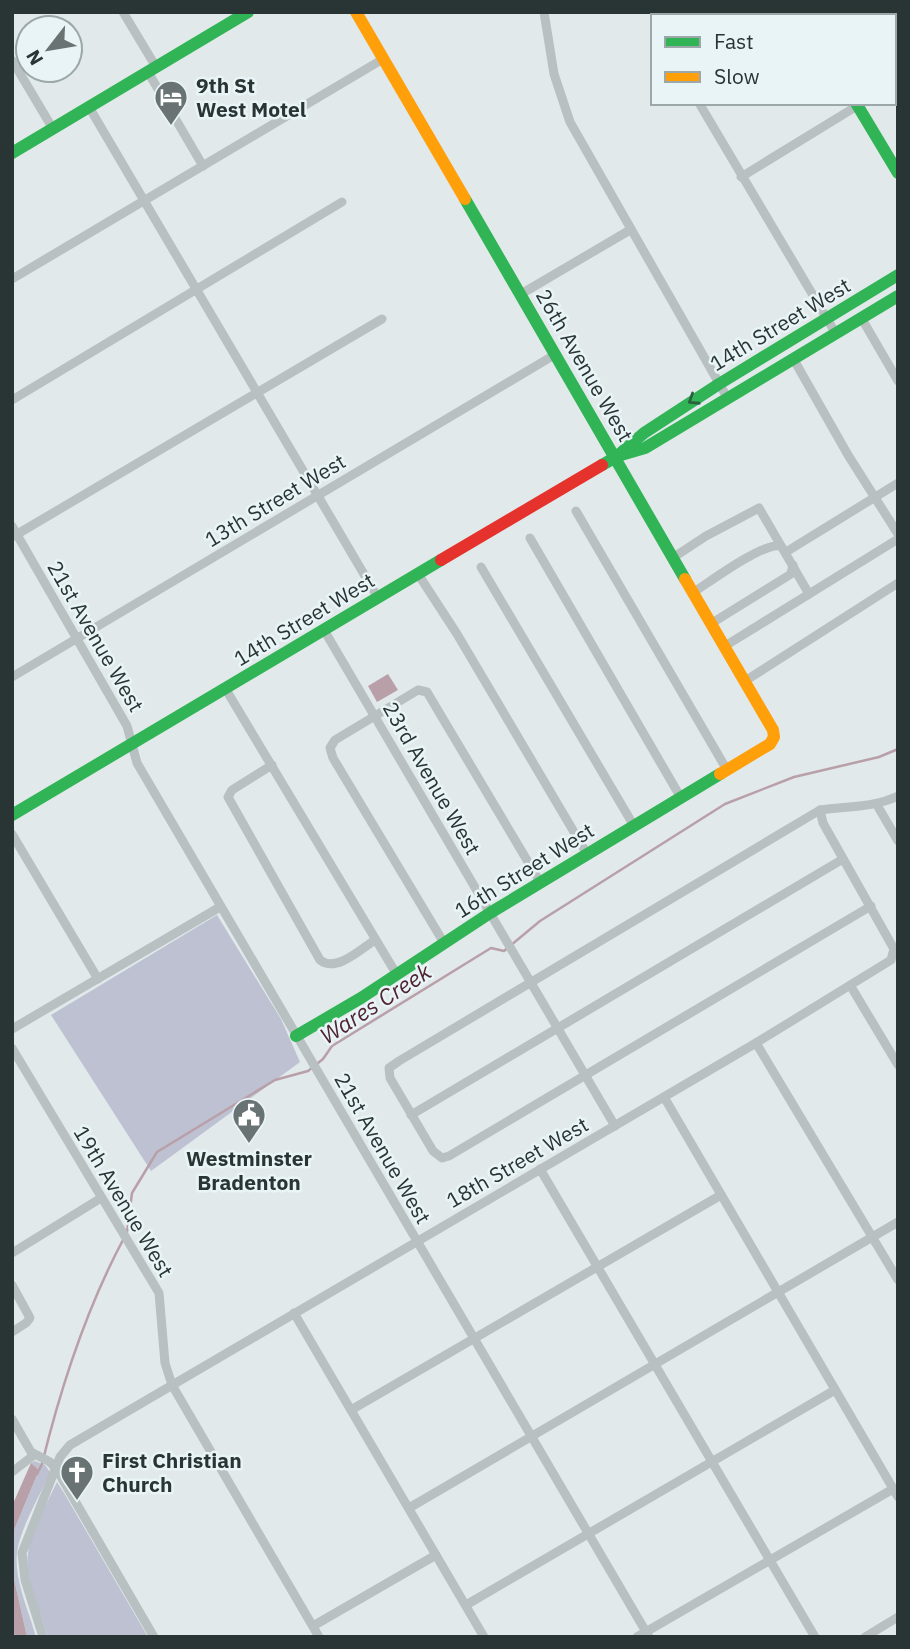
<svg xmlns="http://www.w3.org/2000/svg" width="910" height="1649" font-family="'IBM Plex Sans',sans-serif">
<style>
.green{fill:#bdc1d1}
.water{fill:#b9a0a8}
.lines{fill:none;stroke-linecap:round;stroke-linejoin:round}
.stream{stroke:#b9a0a8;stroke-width:2.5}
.street{stroke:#b8c0c1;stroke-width:9}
.fast{stroke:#30b455;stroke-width:12}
.slow{stroke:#ff9f0a;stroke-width:12}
.jam{stroke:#e5322d;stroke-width:12}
.oneway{stroke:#2b6140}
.labels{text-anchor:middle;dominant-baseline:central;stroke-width:5;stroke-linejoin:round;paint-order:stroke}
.poi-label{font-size:21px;font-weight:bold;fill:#293434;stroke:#e9f4f7;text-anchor:start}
.street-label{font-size:21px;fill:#293434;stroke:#e9f4f7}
.water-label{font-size:23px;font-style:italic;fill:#502430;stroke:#e9f4f7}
</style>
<rect width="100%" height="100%" fill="#e1e9eb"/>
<!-- green -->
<g class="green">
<path d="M217,915L281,1019L300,1062L151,1171L51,1015Z"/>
<path d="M35,1461L45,1465L50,1472C40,1496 20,1528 17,1553C14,1580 29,1611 36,1637H27L12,1570V1535L39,1470L31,1463Z"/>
<path d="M57,1482L64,1493L148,1637H48C40,1611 24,1580 28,1553C31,1529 47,1504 57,1482Z"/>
</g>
<!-- water -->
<g class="water">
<path d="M388,674L398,690L377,702L368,686Z"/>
<path d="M31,1463L39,1470L12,1535V1506Z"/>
<path d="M12,1570L27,1637H15L12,1626Z"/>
</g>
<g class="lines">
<!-- stream -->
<g class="stream">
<path d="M127,1232L132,1193L157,1152L275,1080L308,1071L323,1059L332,1046L491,948L504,951L540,921L725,804L794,777L879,757L898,749"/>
<path d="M37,1474L42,1464C61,1386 86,1309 124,1238"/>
</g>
<!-- street -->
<g class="street">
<path d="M123,12L156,67"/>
<path d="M544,12L554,74L570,122L728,399"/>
<path d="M673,16L674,12"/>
<path d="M12,60L53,129"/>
<path d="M148,72L203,166"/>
<path d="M699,103L836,334"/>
<path d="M89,107L378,598"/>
<path d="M741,177L857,106"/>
<path d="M12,279L383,59"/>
<path d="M521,294L630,230"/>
<path d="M862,319L898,381"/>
<path d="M794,360L848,455L898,534"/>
<path d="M12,400L342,202"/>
<path d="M576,511L727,770"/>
<path d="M12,526L127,726L137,763L649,1637"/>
<path d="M14,536L382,319"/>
<path d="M530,538L681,798"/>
<path d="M786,552L898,483"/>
<path d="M674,557L706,536L759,508L809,594"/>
<path d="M481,567L634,826"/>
<path d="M418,574L457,634L587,854"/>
<path d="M694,592C711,581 763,542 781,546"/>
<path d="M712,623L791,574L793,565"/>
<path d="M324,630L615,1126"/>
<path d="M725,646L898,539"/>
<path d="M12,677L556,354"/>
<path d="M745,681L898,583"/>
<path d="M225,688L397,975"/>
<path d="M272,765L232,790L228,797L320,960C336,973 361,949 375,940"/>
<path d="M877,805L898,841"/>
<path d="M12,834L98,979"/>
<path d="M871,906L449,1156L442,1158L433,1151L390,1078L389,1068L399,1061L820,810C846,806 873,808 898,796"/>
<path d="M444,943L333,758L330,748L335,740L418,690L427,692L540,882"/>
<path d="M850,985L898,1065"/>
<path d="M12,1029L220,907"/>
<path d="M756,1043L898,1280"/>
<path d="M12,1048L159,1293L165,1363L172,1385L319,1637"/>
<path d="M664,1097L898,1497"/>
<path d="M411,1115L843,859"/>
<path d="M540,1169L815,1637"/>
<path d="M12,1253L101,1198"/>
<path d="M12,1285L30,1318L26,1323L12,1332"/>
<path d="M294,1313L484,1637"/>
<path d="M351,1410L721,1195"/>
<path d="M12,1419L31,1452L50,1462L57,1470L154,1637"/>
<path d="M12,1472L34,1455"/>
<path d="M409,1508L898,1222"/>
<path d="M466,1605L835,1390"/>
<path d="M313,1626L436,1555"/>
<path d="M43,1637L25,1580L22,1553L60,1457L70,1445L756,1043L891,960L894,949L823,823L820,810"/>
<path d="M637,1637L893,1489"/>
<path d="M865,1637L898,1617"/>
</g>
<!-- fast -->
<g class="fast">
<path d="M788,12L791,16"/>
<path d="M856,103L898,173"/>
<path d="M12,153L248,12"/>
<path d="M465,199L685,579"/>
<path d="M621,455L645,448L898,296"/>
<path d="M602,465L616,457L644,433L719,384L898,275"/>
<path d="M12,815L441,560"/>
<path d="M296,1036L361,998L490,913L720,774"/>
</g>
<!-- slow -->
<g class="slow">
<path d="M356,12L465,199"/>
<path d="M685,579L773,730L774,737L770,744L720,774"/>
</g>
<!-- jam -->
<path class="jam" d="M441,560L602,465"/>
</g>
<!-- one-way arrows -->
<defs><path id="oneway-chevron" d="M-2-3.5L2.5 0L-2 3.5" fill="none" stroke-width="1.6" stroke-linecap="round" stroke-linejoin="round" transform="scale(1.75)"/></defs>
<use class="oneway" href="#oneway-chevron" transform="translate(693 400) rotate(147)"/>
<!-- icons -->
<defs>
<symbol id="hotel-pin" viewBox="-11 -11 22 30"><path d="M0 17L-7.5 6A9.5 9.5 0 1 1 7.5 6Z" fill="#697374" stroke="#e9f4f7"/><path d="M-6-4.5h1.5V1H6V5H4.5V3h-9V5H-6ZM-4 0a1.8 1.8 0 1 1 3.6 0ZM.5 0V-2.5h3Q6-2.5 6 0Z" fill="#fff"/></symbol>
<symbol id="civic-pin" viewBox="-11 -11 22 30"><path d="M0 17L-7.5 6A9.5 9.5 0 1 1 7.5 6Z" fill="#697374" stroke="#e9f4f7"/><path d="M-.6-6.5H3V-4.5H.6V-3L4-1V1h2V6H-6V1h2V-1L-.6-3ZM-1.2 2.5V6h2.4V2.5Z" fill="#fff"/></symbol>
<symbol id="church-pin" viewBox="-11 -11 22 30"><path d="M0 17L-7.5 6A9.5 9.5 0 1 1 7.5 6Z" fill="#697374" stroke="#e9f4f7"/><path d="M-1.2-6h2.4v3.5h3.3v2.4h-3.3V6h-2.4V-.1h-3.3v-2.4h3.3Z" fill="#fff"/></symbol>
</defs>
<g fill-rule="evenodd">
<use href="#hotel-pin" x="152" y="78" width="38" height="52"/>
<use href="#civic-pin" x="230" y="1096" width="38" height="52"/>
<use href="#church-pin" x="58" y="1453" width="38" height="52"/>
</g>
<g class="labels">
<!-- poi labels -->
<g class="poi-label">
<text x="196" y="85">9th St<tspan x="196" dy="24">West Motel</tspan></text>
<text x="249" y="1158" text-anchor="middle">Westminster<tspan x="249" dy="24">Bradenton</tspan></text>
<text x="102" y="1460">First Christian<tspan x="102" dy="24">Church</tspan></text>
</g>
<!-- street labels -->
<g class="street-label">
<text transform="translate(780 324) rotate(-31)">14th Street West</text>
<text transform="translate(585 365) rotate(60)">26th Avenue West</text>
<text transform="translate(275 500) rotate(-31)">13th Street West</text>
<text transform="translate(304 619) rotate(-31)">14th Street West</text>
<text transform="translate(96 636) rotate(60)">21st Avenue West</text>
<text transform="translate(432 778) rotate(60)">23rd Avenue West</text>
<text transform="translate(524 870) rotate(-32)">16th Street West</text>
<text transform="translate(383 1148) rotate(60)">21st Avenue West</text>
<text transform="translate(517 1162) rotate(-30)">18th Street West</text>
<text transform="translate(124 1201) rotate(59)">19th Avenue West</text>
</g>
<!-- water labels -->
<g class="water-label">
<text transform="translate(375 1003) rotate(-33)">Wares Creek</text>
</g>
</g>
<!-- border -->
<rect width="910" height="1649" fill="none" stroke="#293434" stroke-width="28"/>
<!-- legend -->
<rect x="651" y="14" width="245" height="91" fill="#e9f4f7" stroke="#9ca7a9" stroke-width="2"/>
<rect x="665" y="37" width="35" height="10" fill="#30b455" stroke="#9ca7a9" stroke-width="2"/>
<text x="714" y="49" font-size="21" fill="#293434">Fast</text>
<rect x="665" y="72" width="35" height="10" fill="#ff9f0a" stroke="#9ca7a9" stroke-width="2"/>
<text x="714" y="84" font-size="21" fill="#293434">Slow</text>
<!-- north arrow -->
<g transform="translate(49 49) rotate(239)"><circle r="33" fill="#e9f4f7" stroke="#9ca7a9" stroke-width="2"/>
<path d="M0-5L12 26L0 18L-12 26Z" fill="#697374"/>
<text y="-10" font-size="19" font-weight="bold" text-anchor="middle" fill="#293434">N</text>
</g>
</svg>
